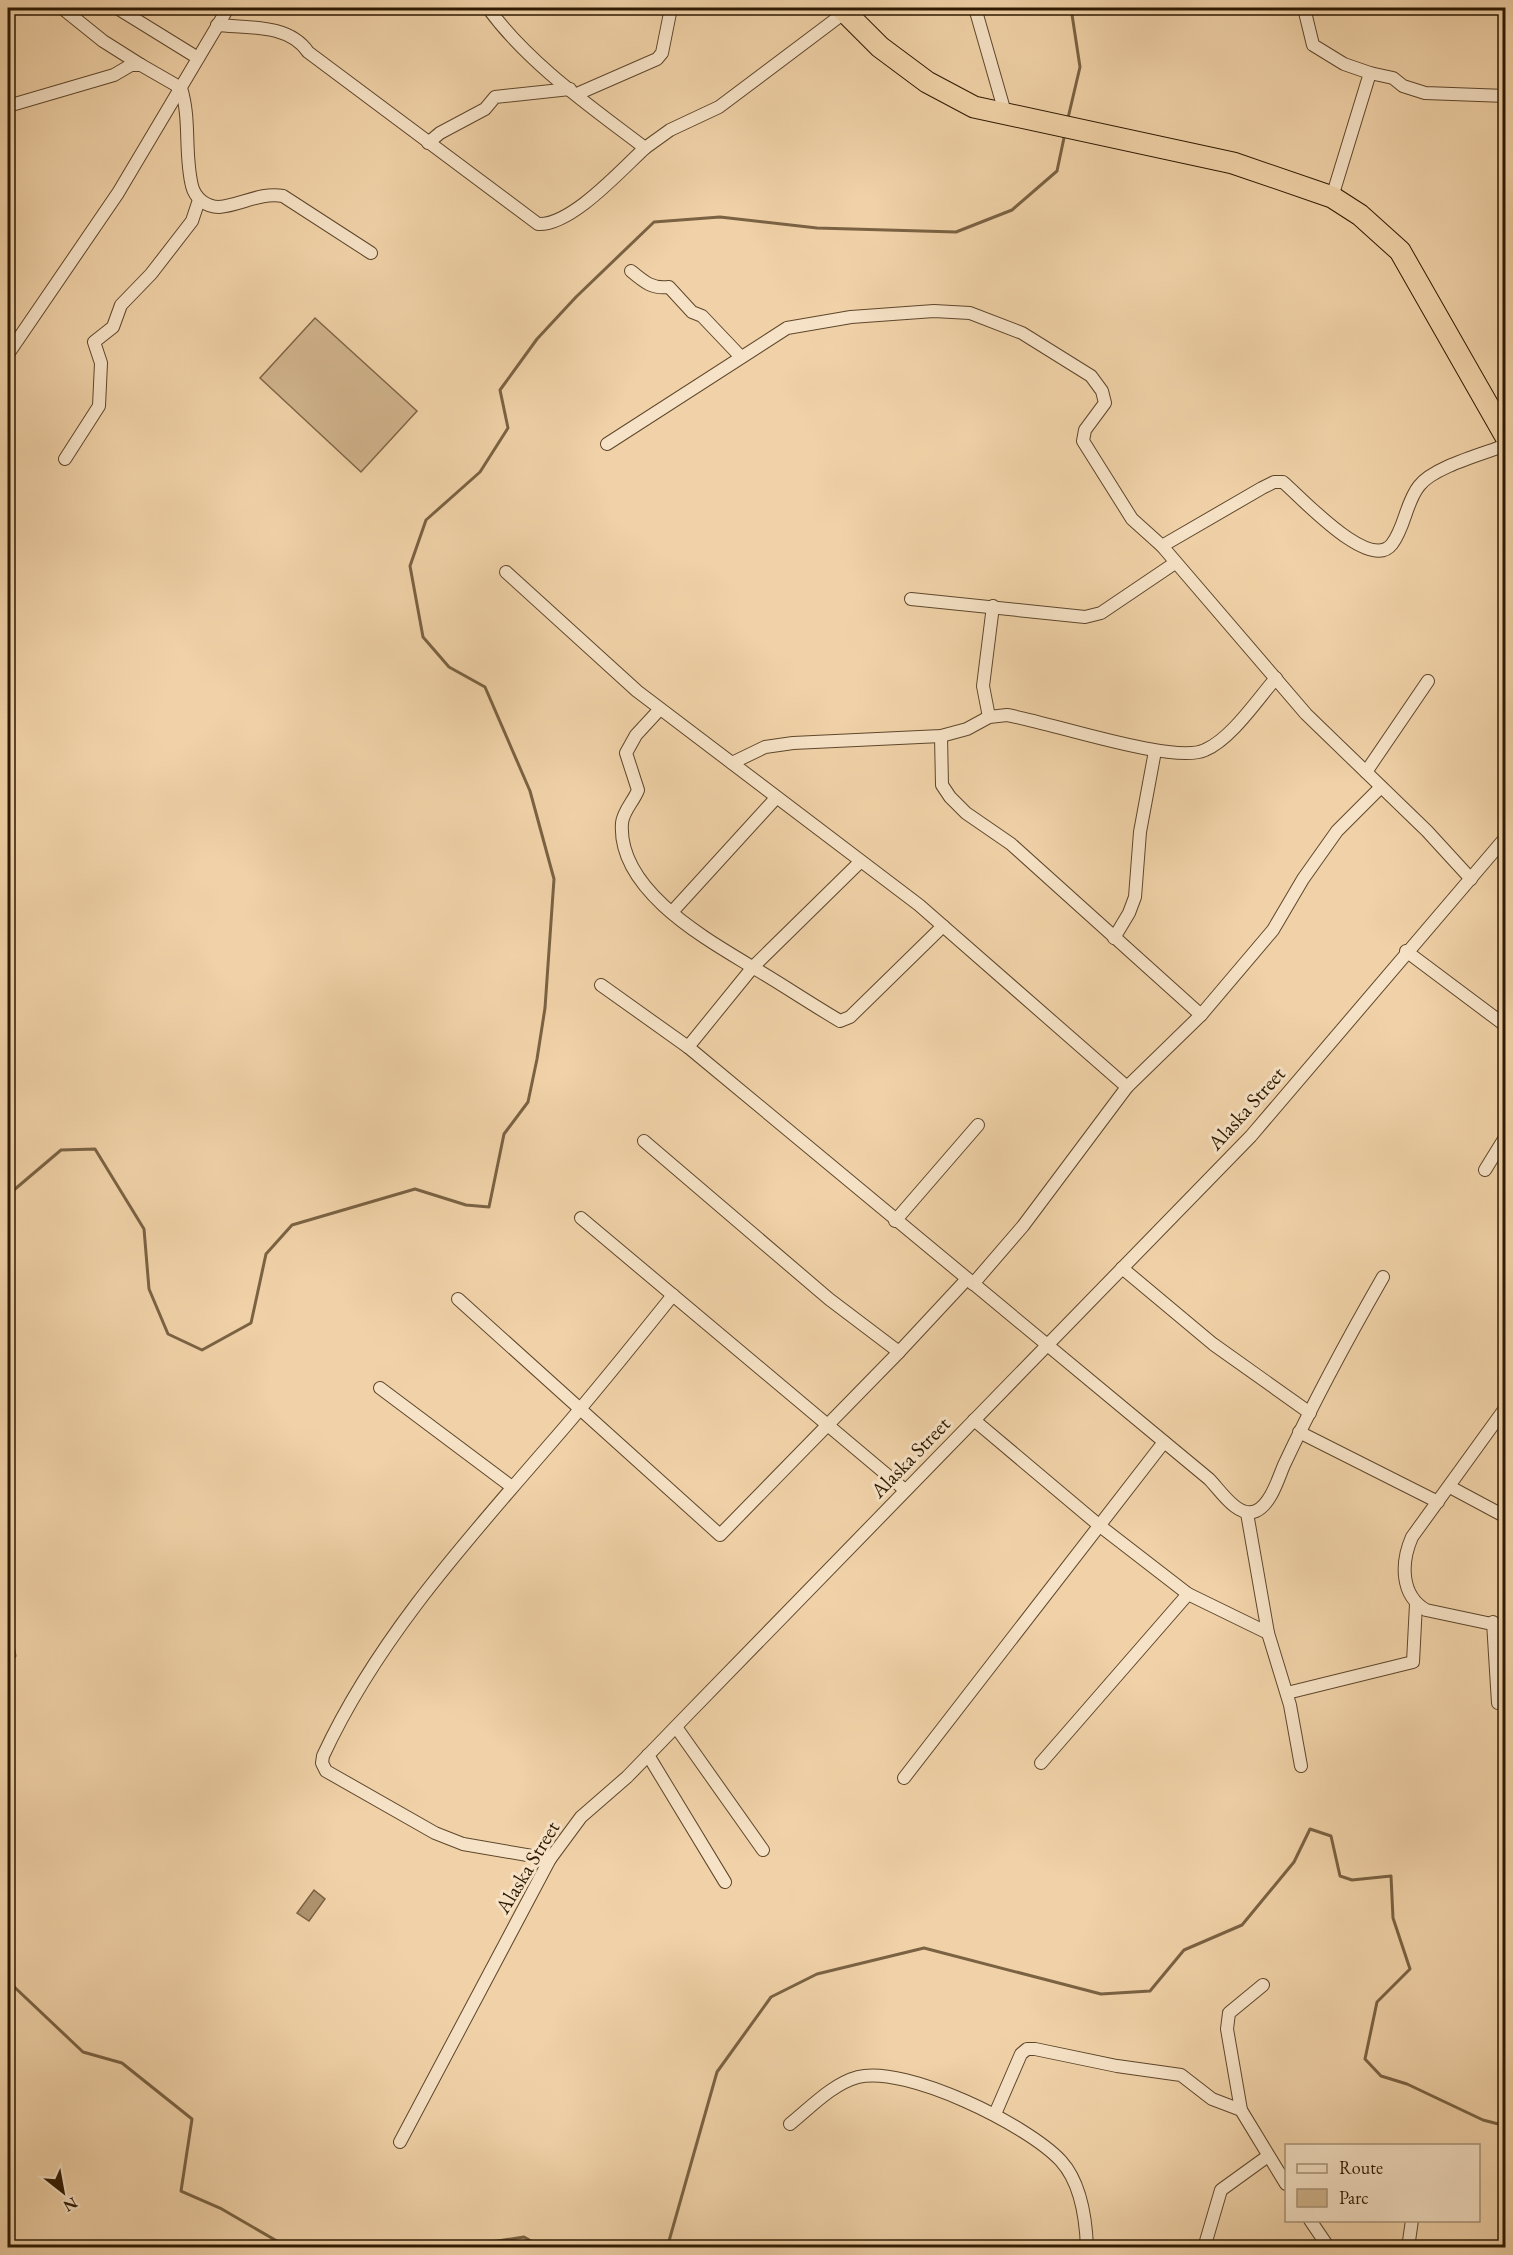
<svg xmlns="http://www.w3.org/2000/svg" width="1513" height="2255" font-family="'EB Garamond',serif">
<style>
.green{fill:#d0b38c;stroke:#7e6646;stroke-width:1.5}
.water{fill:#ae936f;stroke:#7a6243;stroke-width:1.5}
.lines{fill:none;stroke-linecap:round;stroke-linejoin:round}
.stream{stroke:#7a6243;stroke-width:3}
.street-casing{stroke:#5e472b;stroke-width:14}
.highway-casing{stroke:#2d1901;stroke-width:23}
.street{stroke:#f6e2c6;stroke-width:12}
.highway{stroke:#f1d2a8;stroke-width:21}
.labels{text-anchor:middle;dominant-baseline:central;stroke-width:6;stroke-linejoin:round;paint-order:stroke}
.street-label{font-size:21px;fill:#2d1901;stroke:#f6e2c6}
</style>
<rect width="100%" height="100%" fill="#f1d2a8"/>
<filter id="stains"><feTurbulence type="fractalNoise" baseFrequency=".00333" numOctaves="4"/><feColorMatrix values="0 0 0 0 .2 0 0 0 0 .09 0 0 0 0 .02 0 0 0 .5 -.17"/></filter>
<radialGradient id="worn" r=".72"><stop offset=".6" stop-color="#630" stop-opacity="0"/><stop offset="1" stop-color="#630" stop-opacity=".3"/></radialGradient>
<!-- green -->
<path class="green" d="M315,318L417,411L361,472L260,378Z"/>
<!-- water -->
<path class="water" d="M314,1890L325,1899L309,1921L297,1913Z"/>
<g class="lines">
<!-- stream -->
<g class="stream">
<path d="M1068,118L1080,67L1071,8"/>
<path d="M8,1195L61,1150L95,1149L144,1229L149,1289L168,1334L202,1350L251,1323L266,1254L292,1225L415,1189L466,1205L489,1207L504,1134L528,1102L537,1059L545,1008L554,879L530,791L485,687L449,667L423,637L410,566L426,520L480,472L508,428L500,390L537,339L576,297L654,222L720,217L817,228L956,232L1012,210L1057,171L1065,133"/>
<path d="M8,1614L15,1656L8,1665"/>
<path d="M8,1981L83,2052L122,2063L192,2119L181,2191L220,2208L289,2248"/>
<path d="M474,2248L478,2244L524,2237L543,2248"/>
<path d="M667,2248L717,2072L771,1997L817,1974L924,1948L1101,1994L1150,1991L1184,1950L1242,1925L1294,1862L1310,1829L1331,1836L1340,1876L1352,1880L1391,1876L1393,1918L1410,1969L1377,2002L1365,2059L1381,2076L1407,2084L1483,2120L1506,2126"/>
</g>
<defs>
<g id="street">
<path d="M62,8L103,41L141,65"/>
<path d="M117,8L198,58"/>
<path d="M488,8C529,64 590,106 645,148L670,130L719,107L844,13"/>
<path d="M975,8L1006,116"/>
<path d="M1304,8L1313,45L1344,64L1370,73L1332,197"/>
<path d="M217,25C249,28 289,24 308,52L538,224C571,226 621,170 645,148"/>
<path d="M1370,73L1393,78L1403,86L1425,93L1506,96"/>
<path d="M577,94L657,59L662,53L671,8"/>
<path d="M8,106L114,75L131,65H141L181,88C191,120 184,153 192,186C195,198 206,207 219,207C241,205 260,192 283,196L371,253"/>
<path d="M428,143L440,133L485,109L495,97L570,89"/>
<path d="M631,271C644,282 652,289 669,287L692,312L702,316L741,357"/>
<path d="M8,354L118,193L228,8"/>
<path d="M607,444L787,328L851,317L934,311L970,313L1022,333L1091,376L1102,391L1105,403L1085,430L1083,441L1132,519L1162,546L1306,714L1427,831L1471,879"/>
<path d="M65,459L99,406L101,363L94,342L113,327L121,305L151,274L192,221L199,200"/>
<path d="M1162,546L1262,488L1274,482H1283C1302,498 1370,573 1392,544C1405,527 1406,502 1419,486C1433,467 1483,454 1506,445"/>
<path d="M506,572L637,691L919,905L1127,1087L1023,1226L973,1284"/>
<path d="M911,599L1085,617L1101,613L1175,563"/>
<path d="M660,709L636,735L626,753L638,790C634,801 623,811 622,823C617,890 706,939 754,968C783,985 811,1004 840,1021L850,1017L943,926"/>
<path d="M989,717L983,686L993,606"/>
<path d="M941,736L942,785L950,797L966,813L1011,844L1201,1015L1273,930L1303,879L1337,831L1381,787"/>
<path d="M732,763L765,747L793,743L941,736L967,729L989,717L1007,715C1049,722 1174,765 1205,750C1231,739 1257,700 1276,678"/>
<path d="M1366,772L1428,681"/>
<path d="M672,912L776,798"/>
<path d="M1114,938L1129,913L1135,897L1140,832L1155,751"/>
<path d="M1406,951L1506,1026"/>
<path d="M601,985L688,1047L1209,1479C1220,1490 1238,1519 1256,1511C1271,1504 1278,1479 1284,1465C1314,1401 1348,1338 1383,1277"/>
<path d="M688,1047L753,967L860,862"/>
<path d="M1127,1087L1201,1015"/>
<path d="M644,1141L829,1299L899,1352"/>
<path d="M1485,1170L1506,1136"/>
<path d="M581,1218L905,1490"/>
<path d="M895,1221L978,1125"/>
<path d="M1122,1268L1213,1344L1310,1413"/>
<path d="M458,1299L720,1535L899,1352L967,1279"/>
<path d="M380,1388L512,1487"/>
<path d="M1506,1407L1412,1537C1401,1562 1400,1595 1426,1610L1506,1627"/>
<path d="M974,1420L1100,1526L1188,1594L1268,1633"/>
<path d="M1299,1432L1438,1502"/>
<path d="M1450,1487L1506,1517"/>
<path d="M1247,1513L1268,1633L1290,1705L1301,1766"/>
<path d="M1493,1622L1498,1703"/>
<path d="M1287,1693L1413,1662L1416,1604"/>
<path d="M676,1727L763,1850"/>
<path d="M648,1755L725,1882"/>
<path d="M1041,1763L1188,1594"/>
<path d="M904,1778L1164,1442"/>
<path d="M550,1859L463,1844L435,1833L326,1771L322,1763L323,1756C377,1639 467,1540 551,1443C593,1395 633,1345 673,1295"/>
<path d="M1263,1985L1229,2013L1227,2029L1241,2110L1286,2184"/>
<path d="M995,2114L1021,2054L1027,2049H1035L1117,2066L1181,2075L1212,2099L1241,2110"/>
<path d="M790,2124C810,2108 832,2084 858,2077C906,2065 1028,2125 1061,2161C1081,2183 1086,2219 1087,2248"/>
<path d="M400,2142L550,1859L581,1817L627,1777L689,1713L1251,1136L1506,837"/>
<path d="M1310,2220L1329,2248"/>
<path d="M1204,2248L1221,2190L1268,2156"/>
<path d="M1408,2248L1412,2220"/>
</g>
<path id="highway" d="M841,8L880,47L927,82L974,107L1233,163L1332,197L1360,215L1400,251L1506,437"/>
</defs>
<!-- street casing -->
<use href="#street" class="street-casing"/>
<!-- highway casing -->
<use href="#highway" class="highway-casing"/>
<!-- street -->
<use href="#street" class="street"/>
<!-- highway -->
<use href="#highway" class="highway"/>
</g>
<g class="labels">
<!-- street labels -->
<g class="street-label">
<text transform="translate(1246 1108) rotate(-48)">Alaska Street</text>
<text transform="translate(910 1457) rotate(-46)">Alaska Street</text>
<text transform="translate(527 1867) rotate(-59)">Alaska Street</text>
</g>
</g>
<!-- margin -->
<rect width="1513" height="2255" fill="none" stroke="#f1d2a8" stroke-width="30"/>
<rect x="9" y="9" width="1495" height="2237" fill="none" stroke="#2d1901" stroke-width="3"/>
<rect x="15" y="15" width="1483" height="2225" fill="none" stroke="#2d1901" stroke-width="1.5"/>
<!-- legend -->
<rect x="1285" y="2144" width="195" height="78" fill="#f6e2c6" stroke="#a69277" stroke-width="1.5"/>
<rect x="1297" y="2164" width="30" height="9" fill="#f6e2c6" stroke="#a69277" stroke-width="1.5"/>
<text x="1339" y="2174" font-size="18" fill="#2d1901">Route</text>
<rect x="1297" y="2189" width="30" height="18" fill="#d0b38c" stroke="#a69277" stroke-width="1.5"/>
<text x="1339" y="2204" font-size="18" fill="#2d1901">Parc</text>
<!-- north arrow -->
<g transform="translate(63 2192) rotate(149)" stroke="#f6e2c6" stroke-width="4.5" paint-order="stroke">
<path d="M0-4.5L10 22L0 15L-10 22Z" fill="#2d1901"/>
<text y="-9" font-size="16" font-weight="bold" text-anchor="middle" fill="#2d1901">N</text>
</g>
<rect width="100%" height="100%" filter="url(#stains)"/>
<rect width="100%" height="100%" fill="url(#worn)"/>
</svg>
